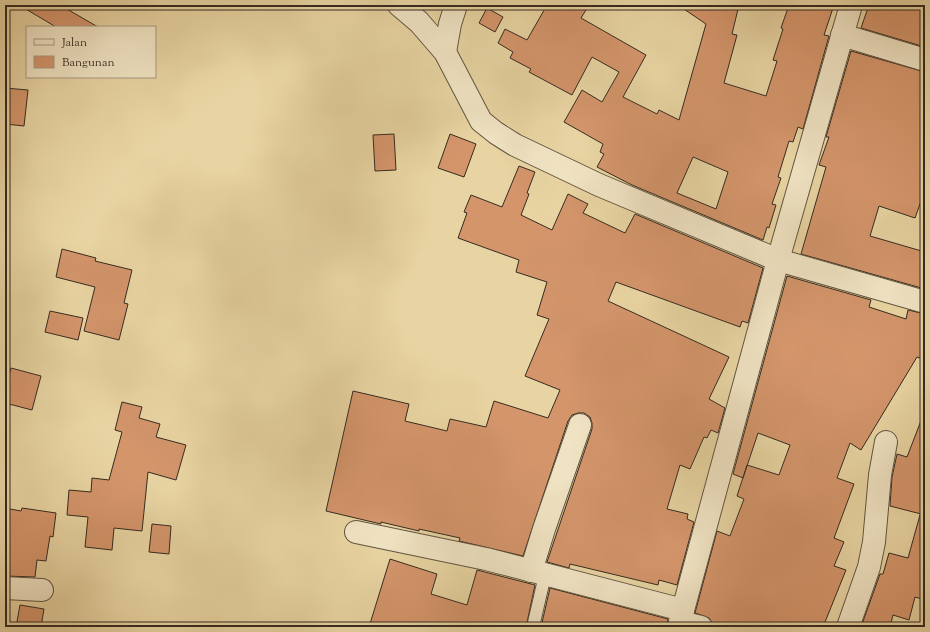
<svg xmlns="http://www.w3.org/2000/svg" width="930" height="632" font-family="'Sorts Mill Goudy',serif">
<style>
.building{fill:#d4956b;stroke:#352b21;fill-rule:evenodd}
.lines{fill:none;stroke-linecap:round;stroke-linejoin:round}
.service-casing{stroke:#625541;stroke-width:14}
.minor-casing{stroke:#625541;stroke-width:24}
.tertiary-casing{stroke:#625541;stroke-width:24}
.service{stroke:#f0e3c3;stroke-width:12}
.minor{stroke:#f0e3c3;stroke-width:22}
.tertiary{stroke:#f0e3c3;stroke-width:22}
</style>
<rect width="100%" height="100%" fill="#e8d4a2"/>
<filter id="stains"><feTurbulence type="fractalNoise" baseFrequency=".005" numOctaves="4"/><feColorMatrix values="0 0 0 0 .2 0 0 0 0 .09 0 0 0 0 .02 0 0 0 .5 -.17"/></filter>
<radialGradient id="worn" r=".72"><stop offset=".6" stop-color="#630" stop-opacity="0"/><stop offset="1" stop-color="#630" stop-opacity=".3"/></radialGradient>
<!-- building -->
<g class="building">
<path d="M19,5H60L98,27H56Z"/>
<path d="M547,5H589L581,18L646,55L623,97L657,114L659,110L679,120L706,24L678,5H739L732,34L737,35L724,83L766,96L777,61L773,60L783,29L781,28L789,5H834L824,35L829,36L803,129L798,127L793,142L789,141L778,177L781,178L772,204L776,205L769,228L767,227L763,240L632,185L597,167L604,154L600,152L603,144L564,122L582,90L602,102L619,72L592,57L572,95L529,72L531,69L510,58L513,52L498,43L505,29L527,40ZM693,157L728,172L716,209L677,193Z"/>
<path d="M869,5H925V47L861,28Z"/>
<path d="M487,8L503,17L495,32L479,23Z"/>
<path d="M851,51L925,72V190L915,218L879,206L870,236L925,252V289L801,254L826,167L819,165L829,137H826Z"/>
<path d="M5,88L28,90L24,126L5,124Z"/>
<path d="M394,134L396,170L375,171L373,135Z"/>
<path d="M450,134L476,144L464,177L438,168Z"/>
<path d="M519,166L535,172L527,193L529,194L521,215L552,230L568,194L588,204L583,213L625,233L635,214L763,268L748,323L742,321L740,327L616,282L608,301L729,357L709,399L725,408L718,433L711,430L707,438L704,437L690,469L680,465L667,509L688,514L687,519L694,522L677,585L659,580L658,585L570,564L569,568L547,562L592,429V423L590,417L584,413H578L572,415L568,421L523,556L459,541L460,538L419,529V531L381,522V524L326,511L353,391L409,404L405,421L447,431L450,419L486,427L494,401L548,418L560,390L525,376L549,319L537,315L547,282L516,272L519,260L458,238L467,213L464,212L471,195L502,207Z"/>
<path d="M62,249L96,258L95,261L132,270L124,303L128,304L119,340L84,331L95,287L56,277Z"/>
<path d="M787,276L871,300L869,307L906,319L908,310L925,314V360L917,357L861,450L850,443L837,478L854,484L834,538L844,542L834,566L846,570L823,627H720L713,625L709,618L695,613L717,531L730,536L744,499L737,496L747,465L779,475L790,445L758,433L743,478L733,474Z"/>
<path d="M50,311L83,318L78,340L45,332Z"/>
<path d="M11,368L41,376L32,410L5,403V390Z"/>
<path d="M122,402L142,407L139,418L160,424L156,437L186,445L176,480L148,472L142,531L114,528L112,550L85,547L88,517L67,515L69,490L91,492L92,478L109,480L122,432L115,430Z"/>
<path d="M924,413H925V515L890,506L892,477L897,454L907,457Z"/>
<path d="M5,508L21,511L22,508L56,513L53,537L50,536L46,561L37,560L35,577L5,576Z"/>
<path d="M920,515L925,516V600L915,597L909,620L893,615L890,627H861L880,574H883L889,553L908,558Z"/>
<path d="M152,524L171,526L169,554L149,552Z"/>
<path d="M390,559L437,574L431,594L467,605L477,570L535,585L526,627H369Z"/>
<path d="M550,588L668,619L667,627H541Z"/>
<path d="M20,605L44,609L41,627H16Z"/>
</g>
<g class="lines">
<defs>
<path id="service" d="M533,627L545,575"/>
<g id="minor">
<path d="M399,5L419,22L445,52L481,121L496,133L515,145L599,185L778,260L925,302"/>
<path d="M842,35L925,60"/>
<path d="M445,52L450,24L456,5"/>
<path d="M356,532L486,559L683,610"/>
<path d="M531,571L544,529L580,425"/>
<path d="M5,588L42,590"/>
<path d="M680,622L701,627"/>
<path d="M848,627L869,567L874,542L880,475L886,442"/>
</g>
<path id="tertiary" d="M679,627L683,610L778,260L851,5"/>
</defs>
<!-- service casing -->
<use href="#service" class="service-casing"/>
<!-- minor casing -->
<use href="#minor" class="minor-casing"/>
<!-- tertiary casing -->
<use href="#tertiary" class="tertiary-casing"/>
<!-- service -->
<use href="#service" class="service"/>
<!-- minor -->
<use href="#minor" class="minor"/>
<!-- tertiary -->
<use href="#tertiary" class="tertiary"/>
</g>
<!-- margin -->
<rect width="930" height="632" fill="none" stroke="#e8d4a2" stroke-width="20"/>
<rect x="6" y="6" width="918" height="620" fill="none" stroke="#352b21" stroke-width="2"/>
<rect x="10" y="10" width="910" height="612" fill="none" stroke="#352b21"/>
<!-- legend -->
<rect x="26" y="26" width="130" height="52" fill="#f0e3c3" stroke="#a59982"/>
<rect x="34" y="39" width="20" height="6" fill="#f0e3c3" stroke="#a59982"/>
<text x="62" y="46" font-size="12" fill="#352b21">Jalan</text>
<rect x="34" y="56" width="20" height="12" fill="#d4956b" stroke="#a59982"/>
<text x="62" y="66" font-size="12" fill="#352b21">Bangunan</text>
<rect width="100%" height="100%" filter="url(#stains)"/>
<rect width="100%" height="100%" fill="url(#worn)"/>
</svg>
